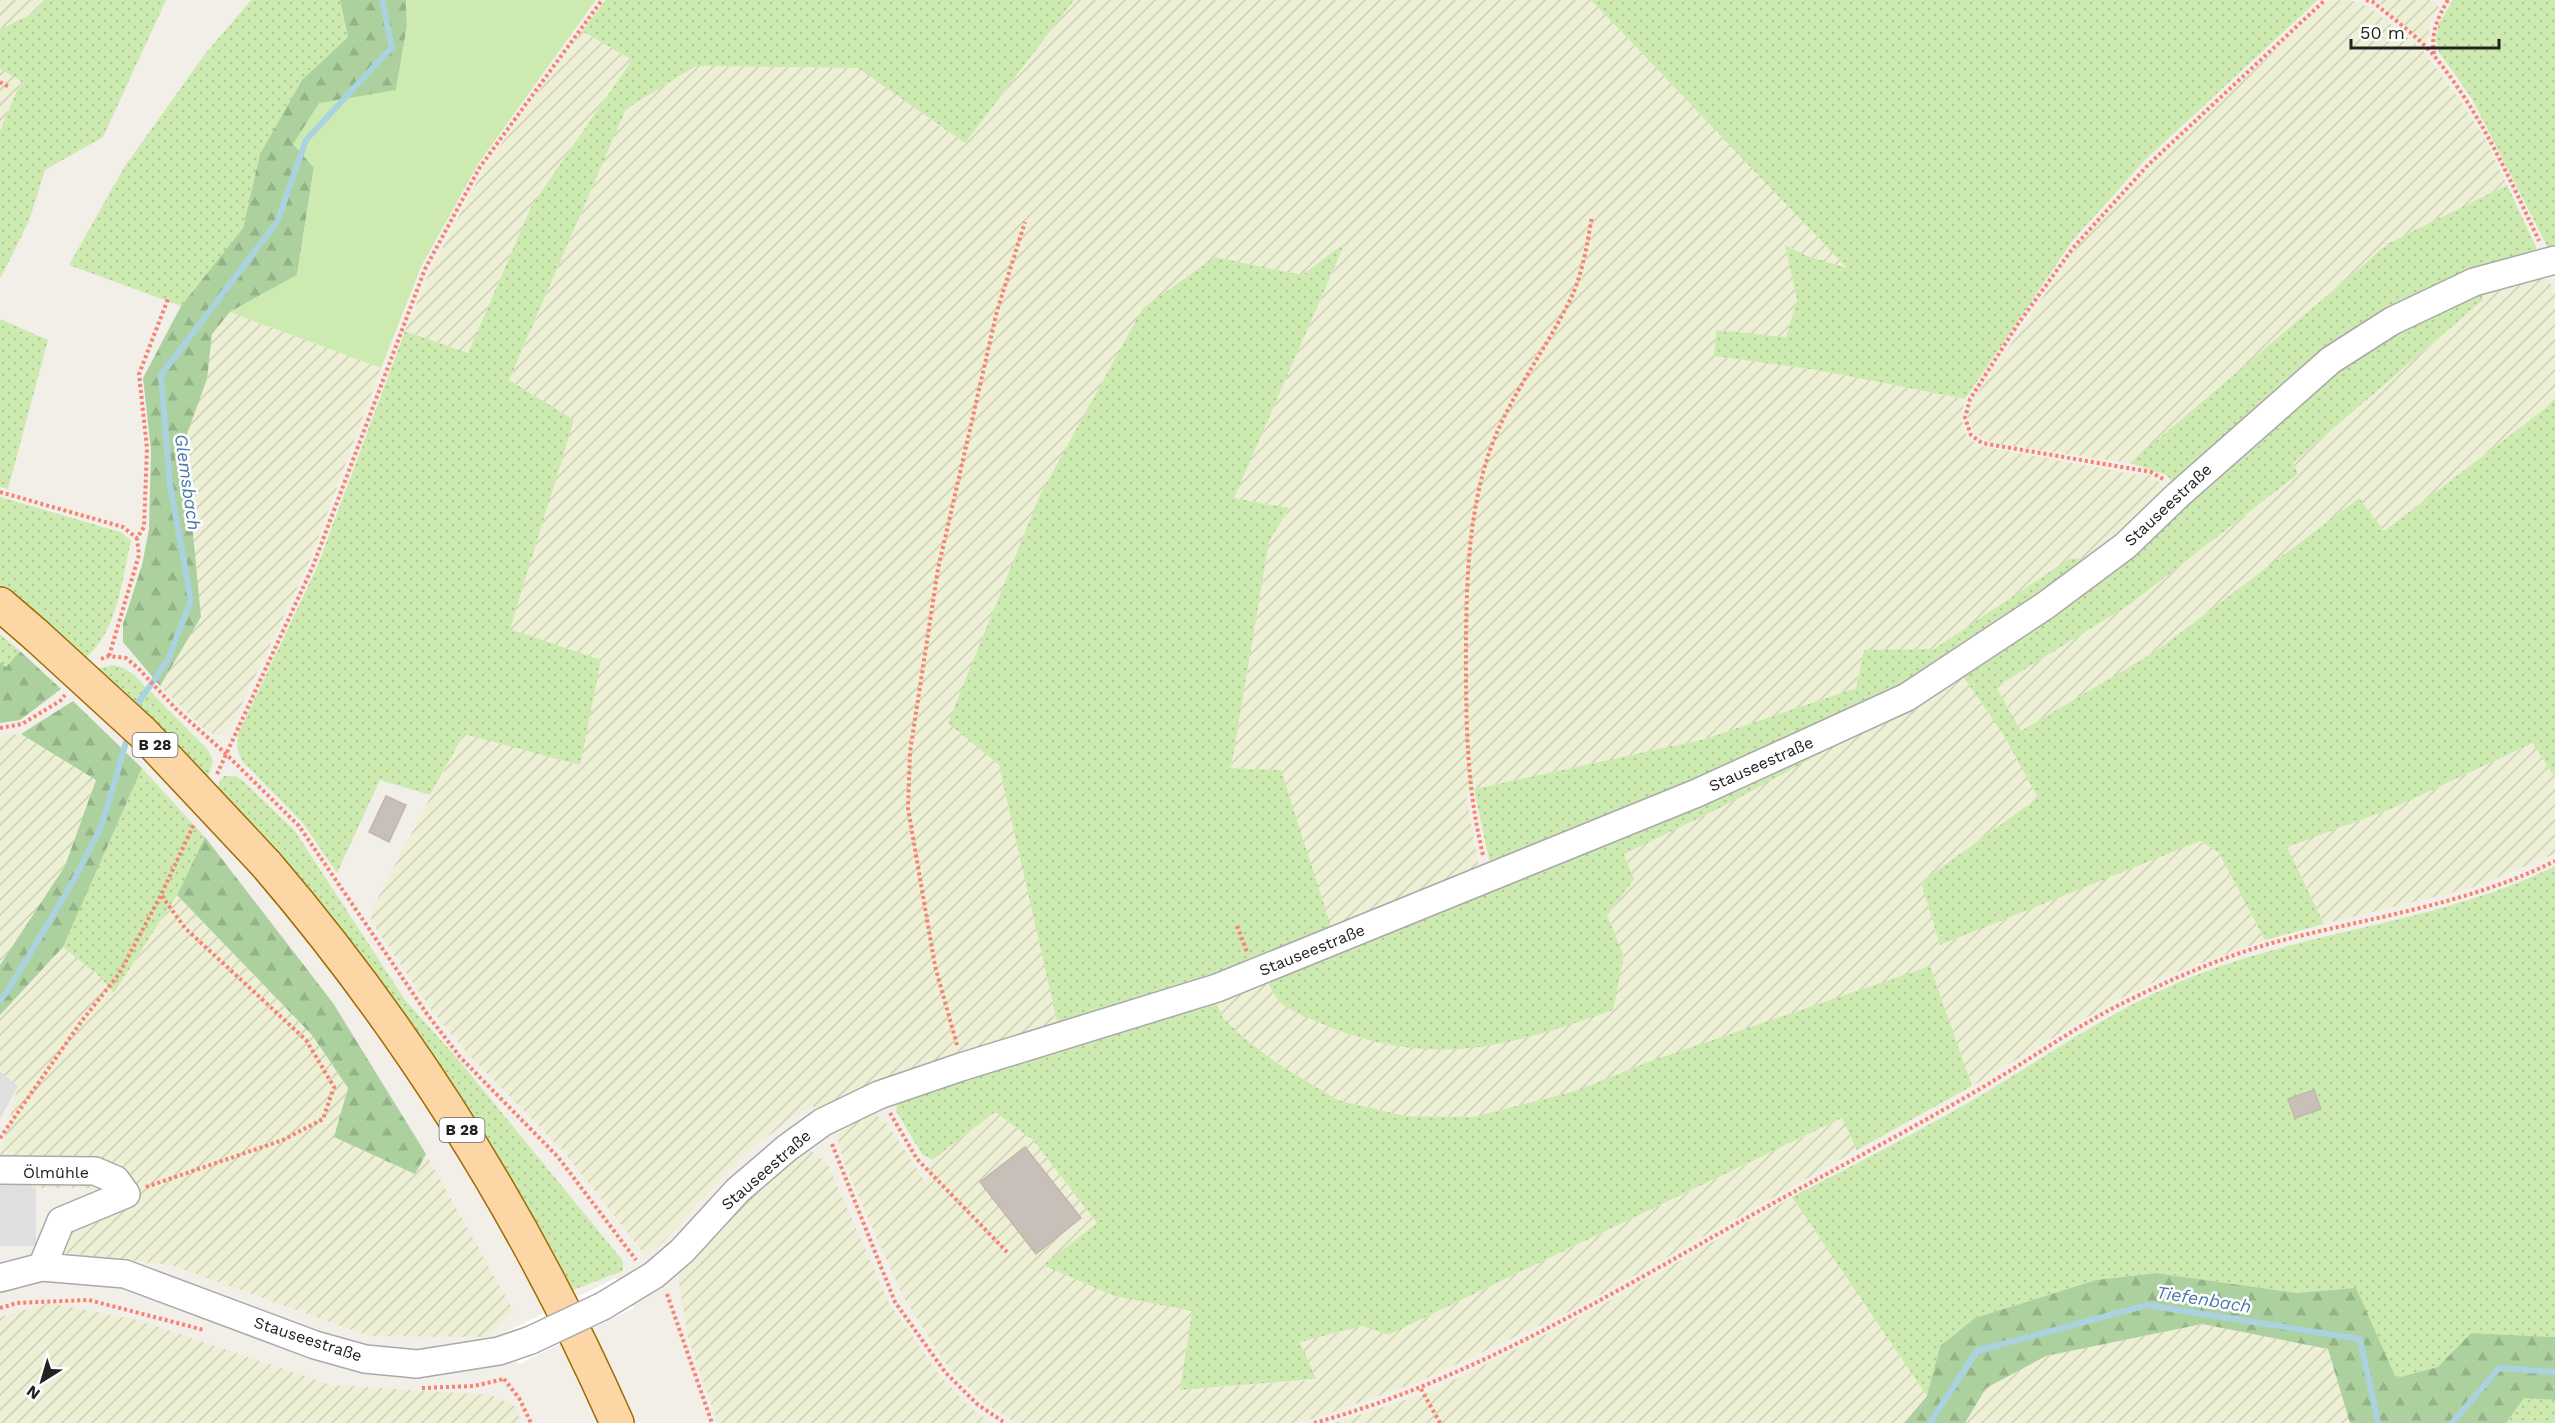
<svg xmlns="http://www.w3.org/2000/svg" width="2555" height="1423" font-family="'Work Sans',sans-serif">
<style>
.residential{fill:#e0dfdf}
.farmland{fill:url(#farmland-furrows)}
.grass{fill:url(#grass-dots)}
.forest{fill:url(#forest-firs)}
.garden{fill:#cdebb0}
.pier{fill:#fff}
.lines{fill:none;stroke-linecap:round;stroke-linejoin:round}
.stream{stroke:#aad3df;stroke-width:6}
.building{fill:#c7bfb8;stroke:#c4b6ab;stroke-width:1.5}
.minor-casing{stroke:#a9a9a9;stroke-width:30}
.major-casing{stroke:#a06b00;stroke-width:36}
.path{stroke:#fa8072;stroke-width:4;stroke-dasharray:3 3;stroke-linecap:butt}
.minor{stroke:#fff;stroke-width:27}
.major{stroke:#fcd6a4;stroke-width:33}
.minor-bridge-casing{stroke:#a9a9a9;stroke-width:30;stroke-linecap:butt}
.major-bridge-casing{stroke:#a06b00;stroke-width:36;stroke-linecap:butt}
.minor-bridge{stroke:#fff;stroke-width:27}
.major-bridge{stroke:#fcd6a4;stroke-width:33}
.labels{text-anchor:middle;dominant-baseline:central;stroke-width:5;stroke-linejoin:round;paint-order:stroke}
.shield{fill:#fff;stroke:#646464;stroke-width:1.5}
.shield-label{font-size:15px;font-weight:bold;fill:#222}
.street-label{font-size:16px;fill:#222;stroke:#fff}
.water-label{font-size:18px;font-style:italic;fill:#4a7aab;stroke:#fff}
</style>
<defs>
<pattern id="farmland-furrows" width="10" height="10" patternUnits="userSpaceOnUse" patternTransform="scale(1.5)"><rect width="10" height="10" fill="#eef0d5"/><path d="M-1 1l2-2M0 10L10 0M9 11l2-2" fill="none" stroke="#ccceb7"/></pattern>
<pattern id="grass-dots" width="8" height="8" patternUnits="userSpaceOnUse" patternTransform="scale(1.5)"><rect width="8" height="8" fill="#cdebb0"/><path d="M2 2h.1M6 6h.1" fill="none" stroke="#b0c997" stroke-width="1.8" stroke-linecap="round"/></pattern>
<pattern id="forest-firs" width="22" height="20" patternUnits="userSpaceOnUse" patternTransform="scale(1.5)"><rect width="22" height="20" fill="#add19e"/><path d="M5 1l3.5 6h-7zM16 11l3.5 6h-7z" fill="#95b388"/></pattern>
</defs>
<rect width="100%" height="100%" fill="#f2efe9"/>
<!-- residential -->
<g class="residential">
<path d="M0,1071L18,1086L0,1119Z"/>
<path d="M0,1178L36,1188V1246H0Z"/>
</g>
<!-- farmland -->
<g class="farmland">
<path d="M0,0H44L34,13L0,29Z"/>
<path d="M1074,0H1591L1848,269L1807,256L1785,245L1797,300L1786,338L1716,330L1714,356L1817,370L1965,399L1961,418L1967,438L1980,446L2137,475H2150L2161,483L2165,491L2164,500L2088,558L2069,560L1934,650H1864L1856,688L1705,739L1474,789L1466,795L1479,869L1333,933L1231,769L1269,542L1289,509L1234,498L1345,244L1302,275L1215,257L999,765L1059,1030L823,1111L812,1106L792,1118L744,1154L662,1243L646,1256L564,1152L467,1053L433,1012L371,921L372,909L464,733L580,765L509,629L574,420L509,381L626,109L696,66L858,68L965,143Z"/>
<path d="M2350,0L2369,7L2421,48L2464,106L2485,139L2507,185L2389,243L2130,463L1993,443L1974,433L1968,417L1972,401L2079,244L2153,164L2328,1Z"/>
<path d="M2376,0H2429L2439,7L2430,23L2427,45Z"/>
<path d="M582,31L632,60L532,205L468,353L405,331L430,271L484,168Z"/>
<path d="M0,69L21,81L0,131Z"/>
<path d="M2547,277L2555,293V401L2384,531L2358,499L2156,651L2021,731L1996,687L2129,605L2297,475L2292,464L2483,300L2480,288Z"/>
<path d="M230,312L381,368L308,565L232,725L219,736L205,730L160,686L201,617L192,523L187,434L207,379L212,334Z"/>
<path d="M1960,672L2003,734L2038,798L1921,882L1940,945L2199,841L2219,853L2265,940L2171,974L2111,1003L1972,1086L1930,967L1575,1091L1474,1117L1405,1116L1338,1100L1281,1066L1244,1038L1222,1018L1214,998L1265,978L1280,1002L1315,1021L1370,1042L1624,957L1607,916L1634,879L1623,854L1722,807Z"/>
<path d="M21,734L96,780L65,866L0,965V736Z"/>
<path d="M2534,743L2555,778V854L2474,887L2324,924L2287,847L2391,809Z"/>
<path d="M177,895L312,1035L348,1088L335,1137L415,1174L426,1154L514,1312L486,1337L369,1336L171,1265L60,1252L90,1188H36L0,1178V1156L18,1086L0,1071V1015L63,947L98,975L115,993Z"/>
<path d="M869,1109L886,1122L926,1183L932,1160L995,1112L1033,1140L1097,1223L1044,1265L1114,1296L1193,1311L1180,1390L1315,1380L1300,1342L1362,1326L1388,1335L1843,1118L1857,1150L1579,1307L1416,1383L1315,1418L1294,1423H1015L981,1400L949,1368L903,1297L844,1163L837,1137L844,1120Z"/>
<path d="M791,1150L811,1151L827,1163L889,1303L940,1376L972,1409L992,1423H718L688,1338L678,1277L689,1256Z"/>
<path d="M1792,1197L1927,1396L1904,1423H1334L1430,1392L1584,1315Z"/>
<path d="M49,1303L138,1320L331,1385L490,1395L515,1406L521,1423H0V1317Z"/>
<path d="M2202,1324L2328,1349L2350,1423H1965L1986,1388L2046,1356Z"/>
</g>
<!-- grass -->
<g class="grass">
<path d="M44,0H166L103,137L45,170L29,221L0,279V131L21,81L0,69V29L34,13Z"/>
<path d="M251,0H340L348,37L302,80L260,154L243,228L181,306L69,265L125,166L205,54Z"/>
<path d="M606,0H1074L965,143L858,68L696,66L626,109L509,380L574,420L510,629L601,660L580,765L464,734L430,795L380,780L337,873L303,823L242,761L237,749L238,734L317,567L405,331L468,353L532,205L632,60L582,31Z"/>
<path d="M1591,0H2318L2144,161L2073,240L1965,399L1817,370L1714,356L1716,330L1786,337L1797,300L1785,245L1807,256L1847,268Z"/>
<path d="M2453,0H2555V251L2548,248L2472,99L2439,52L2436,39L2438,25Z"/>
<path d="M2507,185L2536,247L2535,253L2472,276L2174,483L2166,475L2130,463L2389,243Z"/>
<path d="M1345,243L1234,498L1289,508L1269,542L1231,768L1281,770L1333,933L1059,1030L999,765L948,723L1040,495L1143,308L1215,257L1302,275Z"/>
<path d="M2480,288L2483,300L2293,463L2298,474L2129,605L1996,687L2021,731L2156,651L2359,498L2384,531L2555,401V778L2533,743L2391,809L2287,847L2324,924L2265,940L2219,853L2200,841L1940,945L1921,882L2038,798L2003,734L1960,672L2336,366Z"/>
<path d="M0,319L48,340L8,489L0,487Z"/>
<path d="M0,497L120,532L131,540C122,580 118,629 86,658L0,586Z"/>
<path d="M2088,558L2041,597L1902,688L1694,786L1490,864L1474,789L1705,739L1856,688L1864,650L1934,649L2069,559Z"/>
<path d="M0,634L20,651L6,667L0,662Z"/>
<path d="M113,665L124,668L134,675L208,750L213,761L208,778L97,669Z"/>
<path d="M1913,703L1722,807L1624,854L1634,879L1607,916L1624,956L1613,1010C1514,1045 1440,1068 1337,1030C1323,1024 1290,1012 1280,1002C1274,996 1270,985 1265,978Z"/>
<path d="M142,768L205,837L177,895L114,993L98,975L63,947Z"/>
<path d="M224,776H234L242,780L295,831L405,1000L462,1064L623,1261V1271L570,1291L519,1191L404,1018L218,789L220,780Z"/>
<path d="M2555,866V1337L2471,1333L2438,1368L2395,1378L2356,1289L2297,1293L2156,1273L2096,1280L1975,1318L1940,1346L1927,1396L1792,1197C1856,1164 1920,1131 1983,1094C2046,1056 2108,1013 2175,984C2297,930 2436,925 2555,866Z"/>
<path d="M1930,966L1972,1086L1857,1150L1842,1118L1388,1335L1362,1326L1300,1342L1316,1379L1180,1390L1192,1311L1114,1296L1043,1265L1097,1223L1033,1140L995,1112L932,1160L922,1154L896,1111L900,1095L1214,998L1223,1018L1244,1038L1281,1066L1338,1100L1405,1116L1474,1117L1575,1091L1651,1061Z"/>
<path d="M2524,1398L2555,1400V1423H2506Z"/>
</g>
<!-- forest -->
<g class="forest">
<path d="M340,0H406L407,26L396,90L314,167L297,275L230,312L212,334L207,379L187,434L192,523L201,617L160,686L123,642V624L142,565L149,529L151,450L143,378L181,306L243,228L260,154L302,80L348,37Z"/>
<path d="M20,651L61,689L20,720L0,723V662L6,667Z"/>
<path d="M73,701L142,768L63,947L0,1015V965L65,866L96,780L21,734Z"/>
<path d="M205,837L333,1003L426,1154L415,1174L334,1137L348,1088L312,1035L177,895Z"/>
<path d="M2156,1273L2297,1293L2356,1288L2396,1378L2438,1367L2471,1333L2555,1337V1400L2524,1398L2506,1423H2350L2328,1349L2202,1324L2046,1356L1986,1388L1965,1423H1904L1927,1396L1940,1346L1975,1318L2096,1280Z"/>
</g>
<!-- garden -->
<path class="garden" d="M406,0H596L478,164L421,267L381,368L230,312L297,275L314,168L293,144L319,103L396,90L407,26Z"/>
<!-- pier -->
<path class="pier" d="M616,1278L634,1308L519,1364L504,1333Z"/>
<g class="lines">
<!-- stream -->
<g class="stream">
<path d="M135,711L138,703L168,660L191,600L170,485L161,375L277,222L306,140L392,47L382,0"/>
<path d="M0,1000L7,992L74,880L102,825L129,732"/>
<path d="M1930,1423L1977,1351L2147,1305L2360,1339L2378,1423"/>
<path d="M2452,1423L2499,1368L2555,1372"/>
</g>
</g>
<!-- building -->
<g class="building">
<path d="M386,796L406,805L389,842L369,832Z"/>
<path d="M2314,1090L2321,1109L2295,1118L2288,1099Z"/>
<path d="M1025,1147L1081,1218L1036,1254L980,1182Z"/>
</g>
<g class="lines">
<defs>
<g id="minor">
<path d="M0,1170L95,1171L116,1180L126,1194L61,1221L42,1267"/>
<path d="M0,1278L42,1267L125,1274L315,1345L365,1359L417,1364L499,1351L531,1340"/>
<path d="M603,1306L654,1275L682,1251L738,1190L787,1148L823,1122L879,1095L961,1067L1217,988L1697,793L1907,697L2046,605L2125,546L2178,495L2331,360L2392,321L2474,282L2555,260"/>
</g>
<g id="major">
<path d="M0,604L36,635"/>
<path d="M266,864C410,1032 527,1220 617,1423"/>
</g>
</defs>
<!-- minor casing -->
<use href="#minor" class="minor-casing"/>
<!-- major casing -->
<use href="#major" class="major-casing"/>
<!-- path -->
<g class="path">
<path d="M2366,0L2373,2C2393,19 2418,36 2435,57C2480,112 2509,177 2539,241"/>
<path d="M2434,54C2431,32 2437,19 2448,0"/>
<path d="M0,82L9,87"/>
<path d="M2163,479L2151,472L1982,443L1971,435L1965,418L1970,399L2018,324L2073,248L2148,165L2325,0"/>
<path d="M0,492L123,527L137,538"/>
<path d="M109,656L139,555L137,538L144,527L147,448L139,374L168,299"/>
<path d="M101,659L109,656L126,658L138,668L177,710L226,754L299,826L427,1014L460,1057L558,1157L636,1260"/>
<path d="M0,728L22,724L60,701L65,695"/>
<path d="M217,774L313,566L425,269L480,167L602,0"/>
<path d="M1483,855C1467,788 1466,729 1466,661C1466,592 1467,519 1489,453C1507,400 1543,354 1568,304C1582,278 1587,245 1592,216"/>
<path d="M1237,926L1247,952"/>
<path d="M957,1045L935,966L908,808L910,752L938,569L997,311L1025,222"/>
<path d="M890,1113L917,1159L1007,1252"/>
<path d="M0,1138L81,1022L119,974L161,895L194,824"/>
<path d="M832,1144L895,1302L945,1372L977,1404L1005,1423"/>
<path d="M146,1187L283,1140L323,1119L334,1087L306,1040L185,928L161,895"/>
<path d="M667,1294L712,1423"/>
<path d="M0,1308L17,1303L89,1300L204,1330"/>
<path d="M504,1379L519,1398L531,1423"/>
<path d="M422,1388L474,1386L504,1379"/>
<path d="M1421,1389L1440,1423"/>
<path d="M1314,1423C1458,1384 1589,1307 1718,1234C1806,1184 1896,1138 1983,1087C2028,1061 2072,1029 2119,1005C2167,981 2219,958 2272,943C2365,918 2467,905 2555,861"/>
</g>
<!-- minor -->
<use href="#minor" class="minor"/>
<!-- major -->
<use href="#major" class="major"/>
<defs>
<path id="minor-bridge" d="M531,1340L603,1306"/>
<path id="major-bridge" d="M36,635L143,733L266,864"/>
</defs>
<!-- minor-bridge casing -->
<use href="#minor-bridge" class="minor-bridge-casing"/>
<!-- major-bridge casing -->
<use href="#major-bridge" class="major-bridge-casing"/>
<!-- minor-bridge -->
<use href="#minor-bridge" class="minor-bridge"/>
<!-- major-bridge -->
<use href="#major-bridge" class="major-bridge"/>
</g>
<g class="labels">
<!-- shield labels -->
<g class="shield">
<rect x="132.5" y="733" width="45" height="24" rx="4.5"/>
<rect x="439.5" y="1118" width="45" height="24" rx="4.5"/>
</g>
<g class="shield-label">
<text x="155" y="745">B 28</text>
<text x="462" y="1130">B 28</text>
</g>
<!-- street labels -->
<g class="street-label">
<text transform="translate(2168 505) rotate(-43)">Stauseestraße</text>
<text transform="translate(1761 764) rotate(-24)">Stauseestraße</text>
<text transform="translate(1312 950) rotate(-22)">Stauseestraße</text>
<text transform="translate(766 1170) rotate(-41)">Stauseestraße</text>
<text x="56" y="1172">Ölmühle</text>
<text transform="translate(308 1339) rotate(18)">Stauseestraße</text>
</g>
<!-- water labels -->
<g class="water-label">
<text transform="translate(188 482) rotate(82)">Glemsbach</text>
<text transform="translate(2204 1299) rotate(9)">Tiefenbach</text>
</g>
</g>
<!-- north arrow -->
<g transform="translate(42 1381) rotate(217)" stroke="#ffffff" stroke-width="4.5" paint-order="stroke">
<path d="M0-4.5L10 22L0 15L-10 22Z" fill="#222222"/>
<text y="-9" font-size="16" font-weight="bold" text-anchor="middle" fill="#222222">N</text>
</g>
<!-- scale -->
<path d="M2351 39v9h148v-9" fill="none" stroke="#222222" stroke-width="3"/>
<text x="2360" y="39" font-size="18" fill="#222222" stroke="#ffffff" stroke-width="4.5" paint-order="stroke">50 m</text>
</svg>
